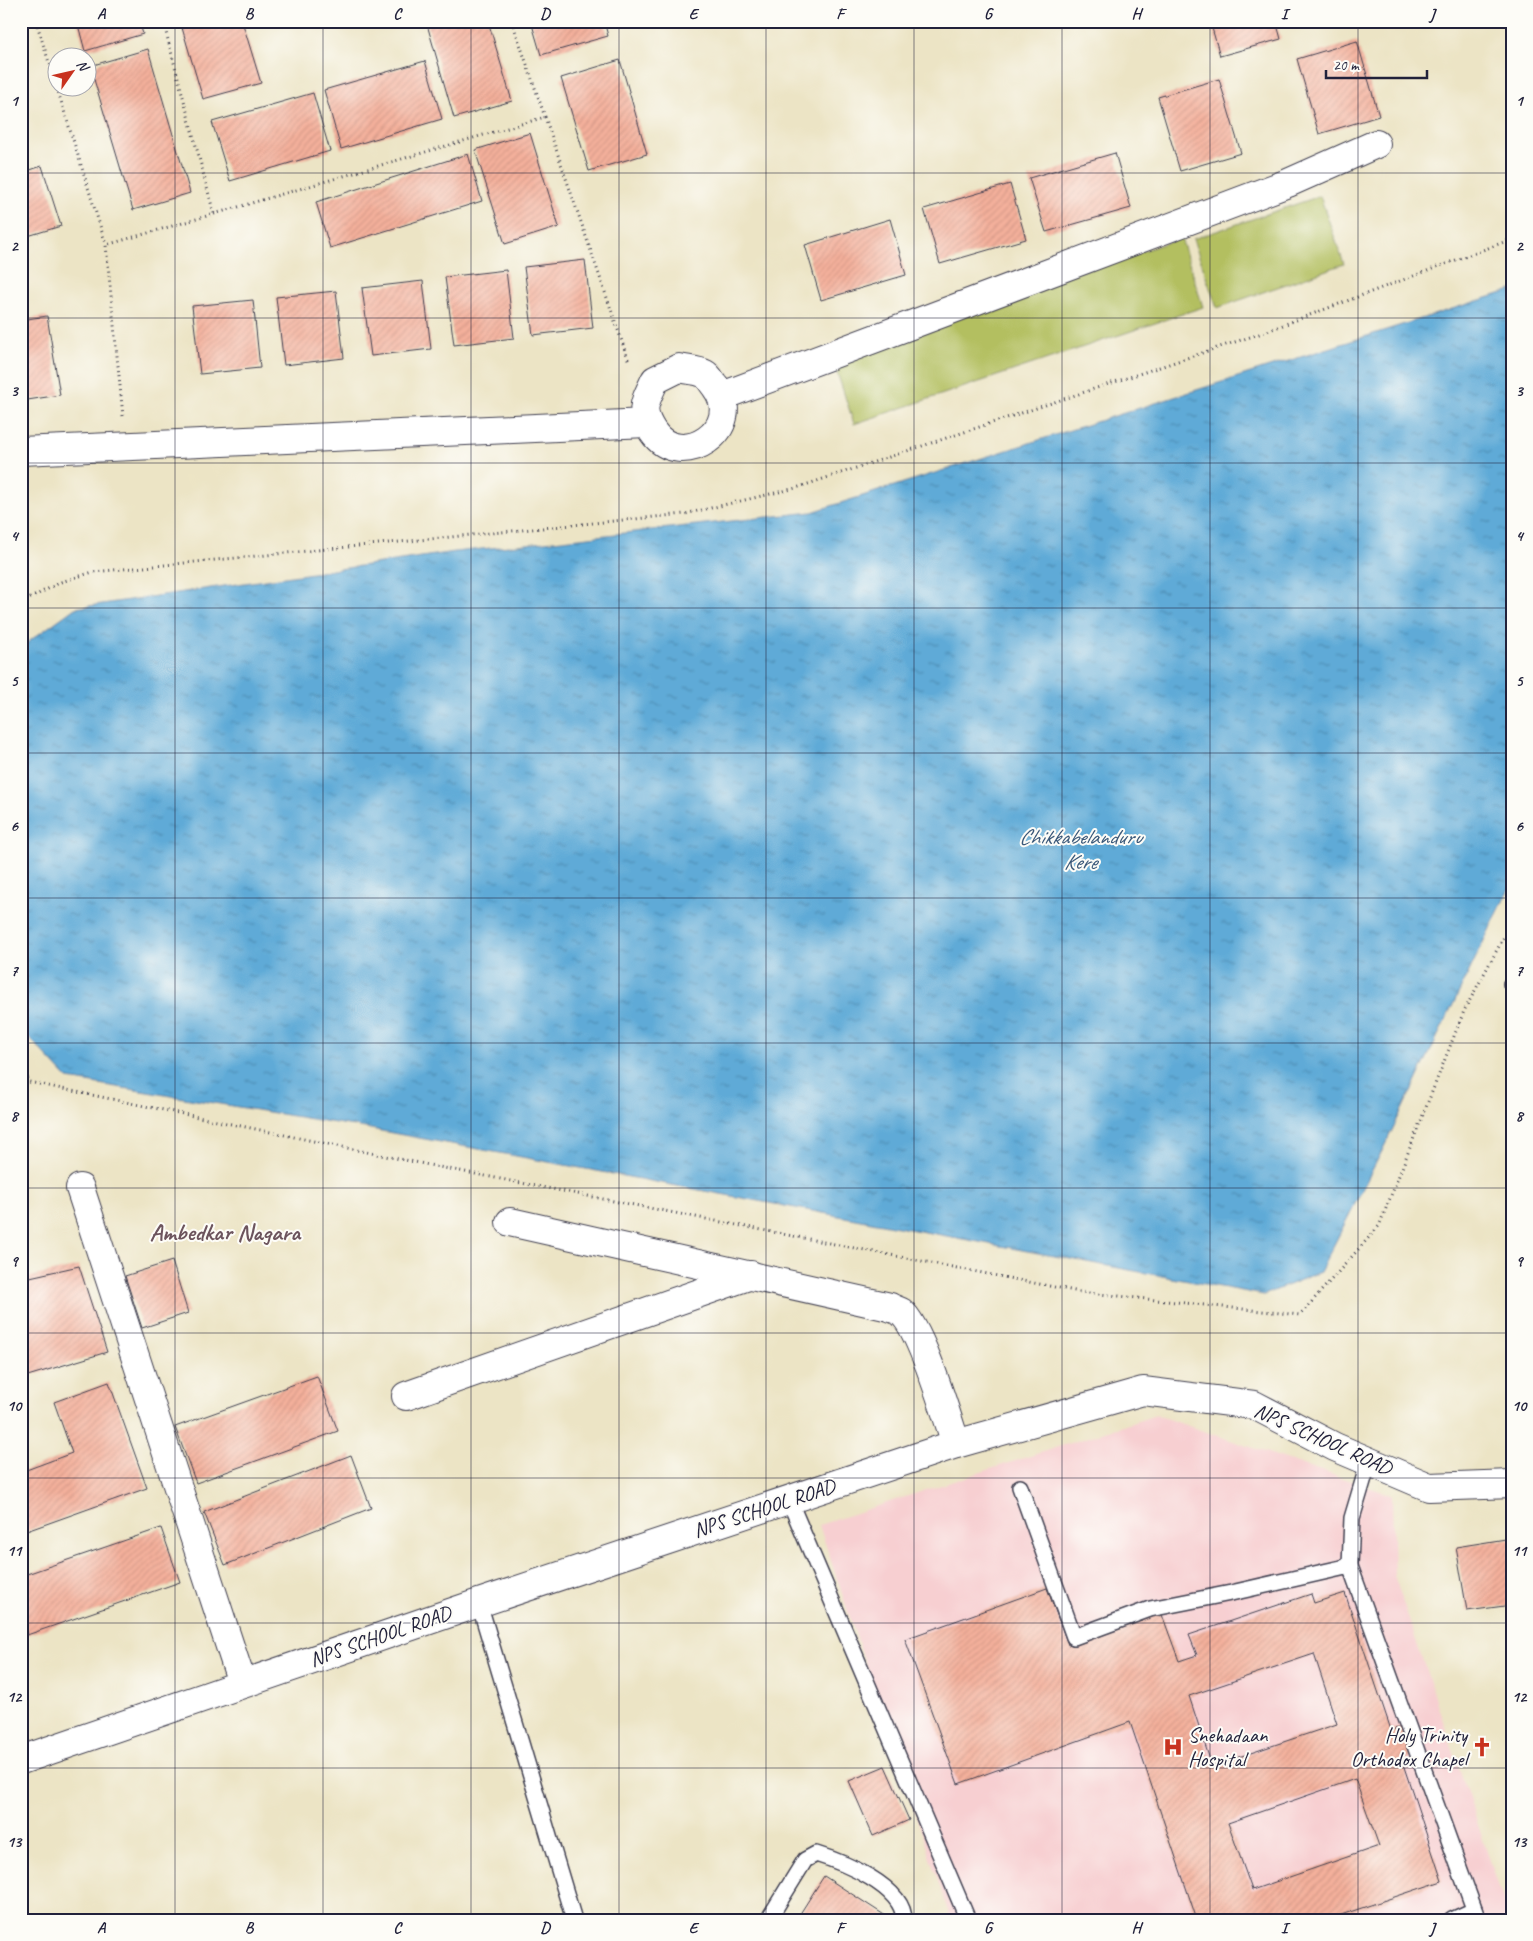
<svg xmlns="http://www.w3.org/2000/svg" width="1533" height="1941" font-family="Caveat,sans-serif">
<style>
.built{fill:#f7cfd1}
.garden{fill:#b3bf61;stroke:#6a704e}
.water{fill:url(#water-ripples);stroke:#406689}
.building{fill:url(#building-hatch);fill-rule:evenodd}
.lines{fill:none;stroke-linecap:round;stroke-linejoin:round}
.service-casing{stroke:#403f50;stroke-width:18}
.minor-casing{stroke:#403f50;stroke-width:30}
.path{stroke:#403f50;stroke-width:3;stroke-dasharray:1 4;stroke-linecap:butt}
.service{stroke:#fff;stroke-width:15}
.minor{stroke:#fff;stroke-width:28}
.grid{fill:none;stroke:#22223b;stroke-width:1;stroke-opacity:0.55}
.labels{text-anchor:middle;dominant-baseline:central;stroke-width:4;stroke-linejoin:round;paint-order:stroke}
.street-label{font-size:21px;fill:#22223b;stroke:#fdfcf7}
.poi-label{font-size:21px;fill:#22223b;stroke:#fdfcf7;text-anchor:start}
.water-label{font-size:22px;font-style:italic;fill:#3a5879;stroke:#fdfcf7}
.quarter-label{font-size:24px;font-weight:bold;fill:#6c545d;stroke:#fdfcf7}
.neatline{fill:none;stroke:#22223b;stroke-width:2}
.grid-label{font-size:16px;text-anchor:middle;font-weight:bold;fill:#22223b}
</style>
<defs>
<pattern id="water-ripples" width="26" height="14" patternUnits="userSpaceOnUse" patternTransform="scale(1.25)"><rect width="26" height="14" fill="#5eaad7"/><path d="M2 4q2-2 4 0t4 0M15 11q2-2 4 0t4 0" fill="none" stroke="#4d8ab0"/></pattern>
<pattern id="building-hatch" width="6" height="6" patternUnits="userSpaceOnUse" patternTransform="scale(1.25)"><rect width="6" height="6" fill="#f4b09b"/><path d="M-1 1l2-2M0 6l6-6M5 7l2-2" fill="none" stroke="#d19786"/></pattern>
</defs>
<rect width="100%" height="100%" fill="#fdfcf7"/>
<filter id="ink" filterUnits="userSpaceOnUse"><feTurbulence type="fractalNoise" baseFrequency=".02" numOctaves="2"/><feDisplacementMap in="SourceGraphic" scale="10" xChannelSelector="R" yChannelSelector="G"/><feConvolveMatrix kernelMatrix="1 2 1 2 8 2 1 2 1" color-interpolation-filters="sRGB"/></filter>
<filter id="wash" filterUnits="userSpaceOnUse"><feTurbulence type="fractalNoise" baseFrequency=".0096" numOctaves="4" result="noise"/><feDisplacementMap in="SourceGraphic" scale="20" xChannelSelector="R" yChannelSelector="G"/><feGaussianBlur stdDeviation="1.12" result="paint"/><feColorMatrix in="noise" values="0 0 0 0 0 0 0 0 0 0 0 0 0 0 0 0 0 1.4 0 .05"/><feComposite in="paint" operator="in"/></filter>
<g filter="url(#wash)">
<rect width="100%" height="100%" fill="#ece4c5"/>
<!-- built -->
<path class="built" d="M1156,1415L1392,1495L1394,1575L1510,1920H951L819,1525Z"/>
<!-- garden -->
<g class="garden">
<path d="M1320,196L1344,264L1217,308L1193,239Z"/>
<path d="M1181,238L1203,307L854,424L831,354Z"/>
</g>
<!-- water -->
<path class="water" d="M1512,290V883L1382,1151L1320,1272L1264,1295L360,1127L68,1079L21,1029V647L75,608L455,552L812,512Z"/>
<g id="blocks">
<!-- building -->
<g class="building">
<path d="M77,21H139L143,34L85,51Z"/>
<path d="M180,21H242L261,83L203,99Z"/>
<path d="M426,21H488L512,101L454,118Z"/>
<path d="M531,21H604L608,36L541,55Z"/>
<path d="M1210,21H1276L1281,39L1220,56Z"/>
<path d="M1357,41L1379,116L1319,134L1297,59Z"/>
<path d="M148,49L190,193L133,210L90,66Z"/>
<path d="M620,60L647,154L589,171L561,78Z"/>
<path d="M425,61L442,119L341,149L324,90Z"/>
<path d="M1219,79L1241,153L1180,171L1158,97Z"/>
<path d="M313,93L330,151L230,181L212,122Z"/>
<path d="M530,133L559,227L505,244L475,150Z"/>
<path d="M1115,153L1131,208L1046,232L1029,178Z"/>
<path d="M468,154L482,201L330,248L316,202Z"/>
<path d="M42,166L61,226L21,238V173Z"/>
<path d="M1010,184L1026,239L940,264L924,209Z"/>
<path d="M890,219L906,275L821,300L805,245Z"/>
<path d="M585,260L593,328L533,335L524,267Z"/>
<path d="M506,270L514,338L454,345L445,277Z"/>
<path d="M423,281L431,349L371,356L362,288Z"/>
<path d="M336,291L344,358L284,365L276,297Z"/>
<path d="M253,300L260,368L200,374L192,306Z"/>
<path d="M47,316L60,395L21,401V320Z"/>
<path d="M172,1261L188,1313L142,1328L125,1276Z"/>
<path d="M79,1266L107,1352L21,1378V1279Z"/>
<path d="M317,1376L338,1431L196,1483L175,1427Z"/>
<path d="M109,1382L147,1488L21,1533V1472L72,1453L54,1402Z"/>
<path d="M351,1455L371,1508L225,1565L204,1512Z"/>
<path d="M161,1528L180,1582L27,1635L21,1617V1576Z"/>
<path d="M1512,1538V1605L1467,1611L1456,1547Z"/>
<path d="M1047,1588L1068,1645L1161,1612L1179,1661L1197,1655L1189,1635L1311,1594L1314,1603L1345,1593L1391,1730L1402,1727L1413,1757L1402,1761L1442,1881L1326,1920H1197L1130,1722L958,1784L905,1639ZM1314,1654L1337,1724L1212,1766L1189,1696ZM1355,1779L1379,1846L1252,1890L1228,1823Z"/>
<path d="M885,1766L909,1820L873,1836L849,1781Z"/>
<path d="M824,1876L892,1920H796Z"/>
</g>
</g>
</g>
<g filter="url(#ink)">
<use href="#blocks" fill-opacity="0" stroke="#403f50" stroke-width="1"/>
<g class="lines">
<defs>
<g id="service">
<path d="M1511,984H1512"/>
<path d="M1369,1461L1352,1518L1350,1566L1478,1920"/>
<path d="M1020,1487L1074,1637L1150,1609L1231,1593L1350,1566"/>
<path d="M789,1500L968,1920"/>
<path d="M479,1603L574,1920"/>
<path d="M768,1920L805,1860L816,1854C842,1862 904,1886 904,1920"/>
<path d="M1452,1920L1474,1910"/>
</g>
<g id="minor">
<path d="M679,368C687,370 698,370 705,374C709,376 712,383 715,386C748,429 680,472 653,432C638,410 645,402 655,380Z"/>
<path d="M722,396L1288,183L1376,144"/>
<path d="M21,451L647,423"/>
<path d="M80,1188L242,1683"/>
<path d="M510,1222L890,1307C893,1309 898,1310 901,1312C921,1328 947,1417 956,1444"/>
<path d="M406,1396L751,1275"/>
<path d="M21,1760L479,1603L956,1444L1143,1391L1254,1405L1335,1447L1429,1487L1512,1484"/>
</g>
</defs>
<!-- service casing -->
<use href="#service" class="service-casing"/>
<!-- minor casing -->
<use href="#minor" class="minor-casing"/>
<!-- path -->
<g class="path">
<path d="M36,21L106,245"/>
<path d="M545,117L629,362"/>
<path d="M214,214L545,117L512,21"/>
<path d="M123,416L106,245L214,214L163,21"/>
<path d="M21,603L61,582L93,572L685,514L796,488L1259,334L1512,239"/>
<path d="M21,1064L29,1082L429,1165L1080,1292L1300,1315L1379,1226L1464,1011L1512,922"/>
</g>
<!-- service -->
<use href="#service" class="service"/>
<!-- minor -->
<use href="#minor" class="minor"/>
</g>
</g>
<!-- grid -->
<path class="grid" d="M175,21V1920M323,21V1920M471,21V1920M619,21V1920M766,21V1920M914,21V1920M1062,21V1920M1210,21V1920M1358,21V1920M21,173H1512M21,318H1512M21,463H1512M21,608H1512M21,753H1512M21,898H1512M21,1043H1512M21,1188H1512M21,1333H1512M21,1478H1512M21,1623H1512M21,1768H1512"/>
<!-- icons -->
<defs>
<symbol id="hospital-bare" viewBox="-9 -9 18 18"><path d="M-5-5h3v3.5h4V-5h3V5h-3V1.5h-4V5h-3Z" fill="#c8321e" stroke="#fdfcf7" stroke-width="2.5" paint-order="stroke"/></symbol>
<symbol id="church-bare" viewBox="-9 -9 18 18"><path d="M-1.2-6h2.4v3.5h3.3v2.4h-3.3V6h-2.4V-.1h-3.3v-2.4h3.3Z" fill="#c8321e" stroke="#fdfcf7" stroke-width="2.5" paint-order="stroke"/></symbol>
</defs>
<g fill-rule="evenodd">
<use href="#hospital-bare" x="1159" y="1733" width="28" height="28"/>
<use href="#church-bare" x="1468" y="1733" width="28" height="28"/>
</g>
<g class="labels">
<!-- street labels -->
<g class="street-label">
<text transform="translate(1323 1439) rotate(24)">NPS SCHOOL ROAD</text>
<text transform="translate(764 1508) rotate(-18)">NPS SCHOOL ROAD</text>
<text transform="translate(380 1636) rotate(-19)">NPS SCHOOL ROAD</text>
</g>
<!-- poi labels -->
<g class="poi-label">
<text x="1188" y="1735">Snehadaan<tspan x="1188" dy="24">Hospital</tspan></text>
<text x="1467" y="1735" text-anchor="end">Holy Trinity<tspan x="1467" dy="24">Orthodox Chapel</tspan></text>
</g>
<!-- water labels -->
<g class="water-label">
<text x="1080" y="837">Chikkabelanduru<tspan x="1080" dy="25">Kere</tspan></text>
</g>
<!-- quarter labels -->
<g class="quarter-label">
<text x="225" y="1232">Ambedkar Nagara</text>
</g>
</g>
<!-- margin -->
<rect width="1533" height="1941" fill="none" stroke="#fdfcf7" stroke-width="55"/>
<!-- north arrow -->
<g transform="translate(72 72) rotate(56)"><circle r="24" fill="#fdfcf7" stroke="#a5a5ac"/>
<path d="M0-4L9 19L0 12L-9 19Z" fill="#c8321e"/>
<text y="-8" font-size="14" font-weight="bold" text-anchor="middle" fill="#22223b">N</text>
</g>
<!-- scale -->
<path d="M1326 70v8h101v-8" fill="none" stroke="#22223b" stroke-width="2.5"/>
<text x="1333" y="70" font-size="15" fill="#22223b" stroke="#fdfcf7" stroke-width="4" paint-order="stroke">20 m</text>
<rect x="28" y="28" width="1478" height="1886" class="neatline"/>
<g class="grid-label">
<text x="101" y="19">A</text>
<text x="249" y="19">B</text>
<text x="397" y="19">C</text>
<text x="545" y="19">D</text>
<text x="693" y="19">E</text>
<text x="840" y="19">F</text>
<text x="988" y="19">G</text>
<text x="1136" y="19">H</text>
<text x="1284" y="19">I</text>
<text x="1432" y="19">J</text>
<text x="14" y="106">1</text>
<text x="1519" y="106">1</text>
<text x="14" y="251">2</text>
<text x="1519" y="251">2</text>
<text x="14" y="396">3</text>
<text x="1519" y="396">3</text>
<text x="14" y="541">4</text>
<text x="1519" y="541">4</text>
<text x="14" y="686">5</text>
<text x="1519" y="686">5</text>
<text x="14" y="831">6</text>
<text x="1519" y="831">6</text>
<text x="14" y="976">7</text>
<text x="1519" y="976">7</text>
<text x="14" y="1121">8</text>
<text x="1519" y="1121">8</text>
<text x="14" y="1266">9</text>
<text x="1519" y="1266">9</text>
<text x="14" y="1411">10</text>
<text x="1519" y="1411">10</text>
<text x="14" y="1556">11</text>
<text x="1519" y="1556">11</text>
<text x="14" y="1702">12</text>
<text x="1519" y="1702">12</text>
<text x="14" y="1847">13</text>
<text x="1519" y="1847">13</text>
<text x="101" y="1933">A</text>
<text x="249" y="1933">B</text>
<text x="397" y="1933">C</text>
<text x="545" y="1933">D</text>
<text x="693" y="1933">E</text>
<text x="840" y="1933">F</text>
<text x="988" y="1933">G</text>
<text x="1136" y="1933">H</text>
<text x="1284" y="1933">I</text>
<text x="1432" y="1933">J</text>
</g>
</svg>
